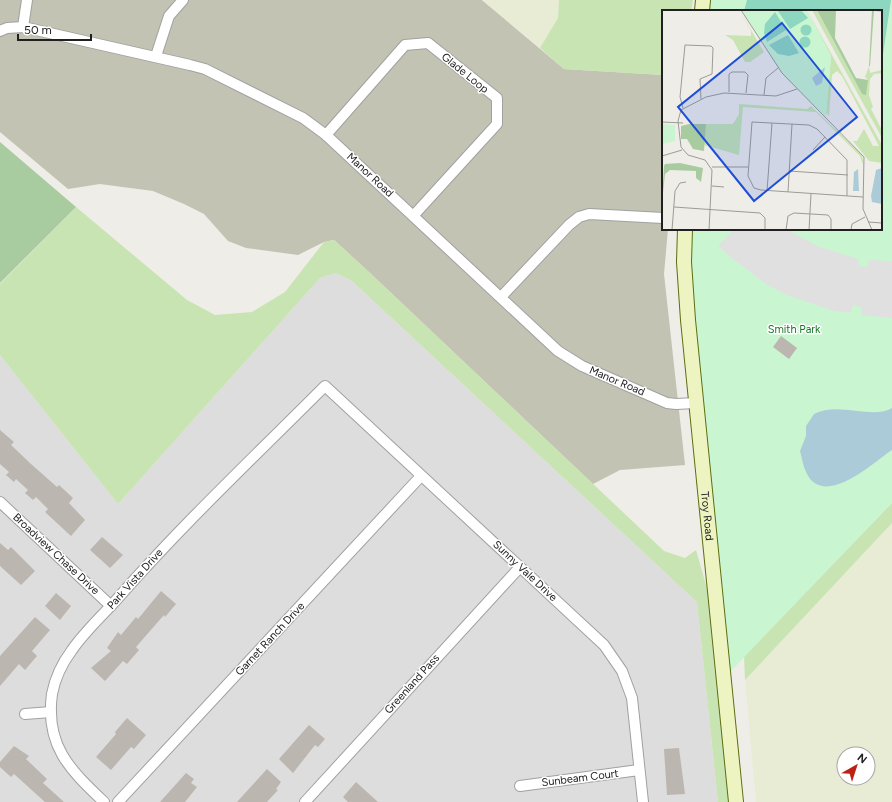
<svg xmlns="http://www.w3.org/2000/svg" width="892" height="802" font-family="Figtree,sans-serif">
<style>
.residential{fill:#dedddd}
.construction{fill:#c2c3b3}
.farmland{fill:#e8ecd4;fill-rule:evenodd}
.grass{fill:#c7e4b2}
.forest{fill:#a9cba0}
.park{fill:#c9f5d0}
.pitch{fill:#8dd6c0}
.parking{fill:#e0e0e0}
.water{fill:#accbd9}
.building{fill:#bcb6b0}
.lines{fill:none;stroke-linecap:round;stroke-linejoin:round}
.street-casing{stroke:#a1a1a1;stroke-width:12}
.secondary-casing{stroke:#5c6e10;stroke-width:16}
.street{stroke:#fff;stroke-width:10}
.secondary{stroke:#edf4c1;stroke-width:14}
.labels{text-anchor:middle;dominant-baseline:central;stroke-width:3;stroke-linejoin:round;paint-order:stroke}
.street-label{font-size:11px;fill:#202020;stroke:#fff}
.park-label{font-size:11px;fill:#177526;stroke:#fff}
.inset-road{fill:none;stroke:#9c9b97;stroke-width:1}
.view{fill:#1d4ed8;fill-opacity:0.15;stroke:#1d4ed8;stroke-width:2}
.inset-edge{fill:none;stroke:#202020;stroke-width:2}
</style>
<rect width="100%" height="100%" fill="#efede7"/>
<!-- residential -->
<path class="residential" d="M336,273L352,281L697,602L718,802H0V355L118,504L320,278Z"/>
<!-- construction -->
<path class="construction" d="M0,0H482L564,69L663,75V229H668L664,274L685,465L620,470L593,484L370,273L334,240L324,242L298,255L246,248L228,241L204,214L184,204L153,191L100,184L68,189L0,132Z"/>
<!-- farmland -->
<g class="farmland">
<path d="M482,0H559L558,18L540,48Z"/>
<path d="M892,523V802H756L745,680ZM844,754H868V778H844Z"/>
</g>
<!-- grass -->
<g class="grass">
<path d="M559,0H693L691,11H663V75L564,69L540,48L558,18Z"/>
<path d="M76,207L187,300L215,315L252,312L285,292L324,242L334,240L370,273L664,551L685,558L696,550L710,599L730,802H718L697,602L352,281L336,273L320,278L118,504L0,355V284Z"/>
<path d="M892,503V523L745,680L744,655Z"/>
</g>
<!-- forest -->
<path class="forest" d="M0,142L76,207L0,283Z"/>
<!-- park -->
<path class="park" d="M707,0H892V503L730,672L687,251L688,229H881V11H706Z"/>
<!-- pitch -->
<path class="pitch" d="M747,0H891L883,54L881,55V11H744Z"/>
<!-- parking -->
<path class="parking" d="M734,229H786L817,246L858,259L859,266L867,267L869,260L892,261V318L861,315V307L853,305L850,313L834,311L787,295L766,284L733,259L718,246Z"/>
<!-- water -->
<path class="water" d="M892,408V450C874,462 823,510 806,472C803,466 802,458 800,451L806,436V426L814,414C839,401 872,420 892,408Z"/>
<!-- building -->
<g class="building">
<path d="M781,336L797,348L789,359L773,347Z"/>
<path d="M0,430L14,442L11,445L31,464L57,487L59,485L73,498L69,503L85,520L71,536L45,512L48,509L36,497L33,500L25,493L28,490L16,479L14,482L6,475L9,472L0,464Z"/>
<path d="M102,537L123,555L110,568L90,550Z"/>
<path d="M0,543L8,550L11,547L35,571L21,585L0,566Z"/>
<path d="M161,591L176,604L165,617L164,615L136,647L139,650L127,664L123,661L105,681L91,668L111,651L107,648L118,632L121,635L136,617L138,619Z"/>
<path d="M56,593L71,606L60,620L45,606Z"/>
<path d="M35,617L50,630L32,651L37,656L25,670L19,664L0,686V656Z"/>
<path d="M127,718L146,735L134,749L131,747L111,770L96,757L116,734L115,732Z"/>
<path d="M309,725L325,739L318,747L315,745L293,773L279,759Z"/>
<path d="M14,746L29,756L26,759L47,779L43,783L64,802H45L14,774L11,777L0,767V762Z"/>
<path d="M679,748L685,794L667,795L664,749Z"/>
<path d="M267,769L281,782L276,789L278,790L267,802H237Z"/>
<path d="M186,773L194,779L191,783L197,787L185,802H160Z"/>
<path d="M356,782L378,802H348L343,797Z"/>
</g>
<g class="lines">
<defs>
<g id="street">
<path d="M23,27L27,0"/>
<path d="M0,31L7,28L23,27L190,65L205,69L303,118L326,135L558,351L582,366L667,403L676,404L696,403"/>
<path d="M156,56L169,16L183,0"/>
<path d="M326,135L405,45L428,43L497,98V124L414,215"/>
<path d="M501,297L569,225L579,217L589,214L663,218"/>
<path d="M0,502L111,606"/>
<path d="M25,714L51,712"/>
<path d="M520,786L639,770"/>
<path d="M104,802C69,769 45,745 52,694C55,678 63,662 72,650C85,631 103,615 118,598C183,524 255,456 325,386L604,645L622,671L632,698L643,802"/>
<path d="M118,802L421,476"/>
<path d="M305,802L520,567"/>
</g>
<g id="secondary">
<path d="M702,11L703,0"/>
<path id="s1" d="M685,229L684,262L688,320L736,802"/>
</g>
</defs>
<!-- street casing -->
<use href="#street" class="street-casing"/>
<!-- secondary casing -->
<use href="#secondary" class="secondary-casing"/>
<!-- street -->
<use href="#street" class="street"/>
<!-- secondary -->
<use href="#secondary" class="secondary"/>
</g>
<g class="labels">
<!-- street labels -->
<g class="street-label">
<text transform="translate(465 73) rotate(39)">Glade Loop</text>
<text transform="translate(370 175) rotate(43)">Manor Road</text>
<text transform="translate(617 381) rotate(23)">Manor Road</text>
<text stroke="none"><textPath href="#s1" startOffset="288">Troy Road</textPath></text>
<text transform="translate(56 554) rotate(43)">Broadview Chase Drive</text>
<text transform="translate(525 571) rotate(43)">Sunny Vale Drive</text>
<text transform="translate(135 579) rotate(-48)">Park Vista Drive</text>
<text transform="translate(270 639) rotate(-47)">Garnet Ranch Drive</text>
<text transform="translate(412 684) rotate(-48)">Greenland Pass</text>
<text transform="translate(580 778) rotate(-7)">Sunbeam Court</text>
</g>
<!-- park labels -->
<g class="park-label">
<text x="794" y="329">Smith Park</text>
</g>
</g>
<!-- overview -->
<g transform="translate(662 10)">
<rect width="220" height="220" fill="#efede7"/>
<path d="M77,0L102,42L88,52H83L71,30L63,25L89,26V21ZM145,0L220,135V153L207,151L191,131H195L202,119L211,136H217L180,66L175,61L170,65L167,106L164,103L169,46ZM150,0H155L200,84L206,70L203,67L207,56L208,63L220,60V63L212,64L208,69L207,85L211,97L209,99L220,120V128ZM77,94L145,99L149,96L200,145L202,157L198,146L154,102L81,97L77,145L42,135L44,114H71L77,104Z" fill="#c7e4b2"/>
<path d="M155,0H174L173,28L194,68L206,70L204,85L200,84ZM210,0H212L208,56H207ZM27,114H44L42,141L31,139L25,129H19V116ZM18,153L41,158L39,172L34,168V161L8,160L3,164L0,192L2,156L3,154Z" fill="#a9cba0"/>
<path d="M80,0H145L169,46L164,107L119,62ZM0,114L13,115V131L0,134Z" fill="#c9f5d0"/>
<path d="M139,0L146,8L128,19L116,1ZM113,2L124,20L105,32L102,23L103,14ZM138.5 20a5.5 5.5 0 1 1 11 0a5.5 5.5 0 1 1-11 0ZM126,25L137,43L127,46L116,44L107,35ZM137.5 32a5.5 5.5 0 1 1 11 0a5.5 5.5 0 1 1-11 0Z" fill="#8dd6c0"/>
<path d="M163,57L160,73L154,76L150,68ZM220,158V194L210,192L209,186L214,160ZM196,159L197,181H191L192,162Z" fill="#accbd9"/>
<path class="inset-road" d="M79,0L120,63L202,147L201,199L210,220M206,0L220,1M67,82V64L70,62H83L86,65L84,83M102,85L104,68L116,58M21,98L18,87L23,35L49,36L51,38L50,64L38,69L39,89M0,112L21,113M151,140L163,127M0,146L20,140M50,157H86M127,161L186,165M50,176L62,177M105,181L110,113M126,182L130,114M185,186V150L155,119L147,115L90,112L86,166L92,178L99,180L201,187M12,197L98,203L103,208V220M206,212L220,213M10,220L13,181L18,173L24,172M47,220L50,160L43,150L26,145L19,137L16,111L19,100L44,87L62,83L114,86L135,79M124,220L126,206L132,203L166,205L169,209V220M147,220L149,184M189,220L190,214L203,207"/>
<path class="view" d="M120,13L195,107L92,191L16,97Z"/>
<rect width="220" height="220" class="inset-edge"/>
</g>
<!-- north arrow -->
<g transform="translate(856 766) rotate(39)"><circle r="19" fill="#ffffff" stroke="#a6a6a6"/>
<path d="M0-3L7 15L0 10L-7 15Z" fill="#bc2114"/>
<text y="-6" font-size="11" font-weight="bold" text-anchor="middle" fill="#202020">N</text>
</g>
<!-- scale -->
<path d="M18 34v6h73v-6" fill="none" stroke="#202020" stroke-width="2"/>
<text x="24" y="34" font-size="12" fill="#202020" stroke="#ffffff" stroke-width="3" paint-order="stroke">50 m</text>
</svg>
